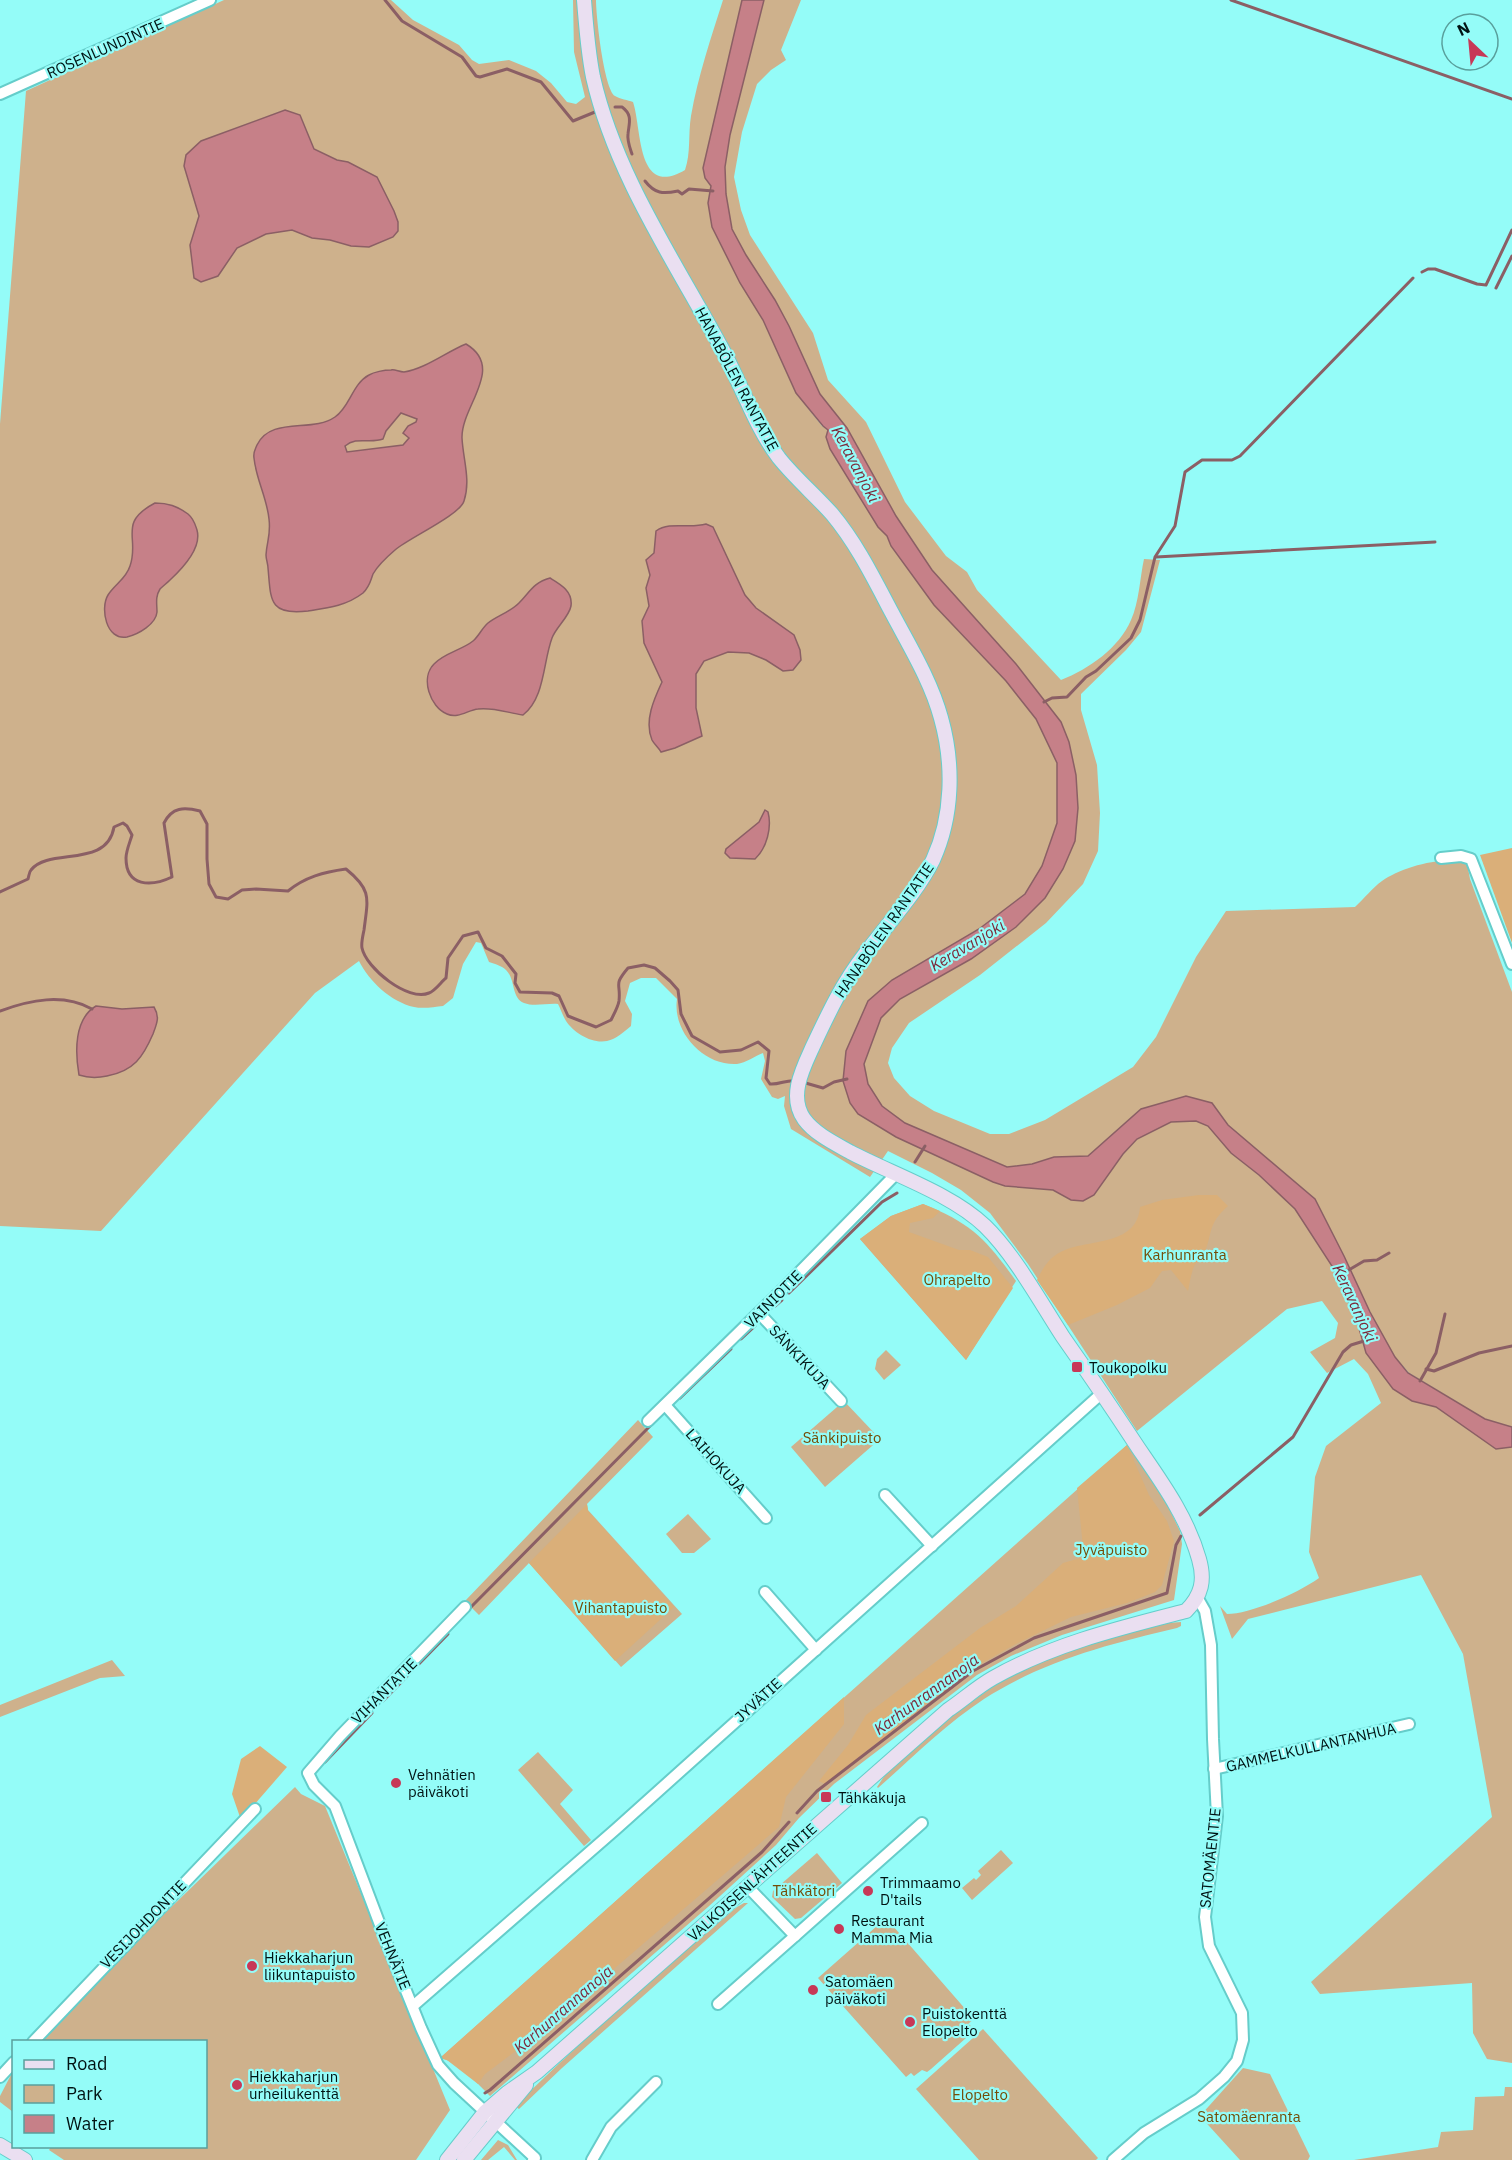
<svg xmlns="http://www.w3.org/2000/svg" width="1512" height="2160" font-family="'IBM Plex Sans',sans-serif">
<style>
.green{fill:#ceb18c}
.forest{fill:#daaf79}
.water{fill:#c68088;stroke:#8b5f65;stroke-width:1.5;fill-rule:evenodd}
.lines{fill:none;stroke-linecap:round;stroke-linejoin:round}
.stream{stroke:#8b5f65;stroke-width:3}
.street-casing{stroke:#65cdca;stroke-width:14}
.secondary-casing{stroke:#65cdca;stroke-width:16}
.street{stroke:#fff;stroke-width:10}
.secondary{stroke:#eadff1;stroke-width:14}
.poi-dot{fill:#c73857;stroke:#94fcf8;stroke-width:2}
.labels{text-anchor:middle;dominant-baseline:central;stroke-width:4.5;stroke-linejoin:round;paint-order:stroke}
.street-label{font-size:15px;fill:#001313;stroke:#94fcf8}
.park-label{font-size:15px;fill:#744c07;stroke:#94fcf8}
.poi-label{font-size:15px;fill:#001313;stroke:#94fcf8;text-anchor:start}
.water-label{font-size:16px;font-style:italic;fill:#7d2939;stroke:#94fcf8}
</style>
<rect width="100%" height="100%" fill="#94fcf8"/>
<!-- green -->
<g class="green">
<path d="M224,0H391L413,20L459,45L472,60L479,64L509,60L536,71L551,83L567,102L576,104L585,97L574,52L573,0H596C596,16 604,89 615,96C620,99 628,100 633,102C642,128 636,199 685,170C691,153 688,134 691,116C698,76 711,38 723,0H742L703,168L705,178L711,185L708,203L718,240L763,320L796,393L822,426L828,430L830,449L878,527L887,536L891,546L934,605L1006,681L1036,719L1057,763V823L1042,867L1025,894L979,929L868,1001L858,1114L896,1137L993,1182L1005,1186L1053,1190L1071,1200L1094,1195L1123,1154L1137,1139L1171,1122L1196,1121L1208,1126L1231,1153L1259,1175L1295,1209L1332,1266L1357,1321L1366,1353L1412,1401L1436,1407L1496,1448L1512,1447V2063L1487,2059L1473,2033L1472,1983L1320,1994L1311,1982L1492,1817L1463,1654L1421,1575L1248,1619L1232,1639L1220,1606L1227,1614C1251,1614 1300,1592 1319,1578L1309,1552L1315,1477L1326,1446L1381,1403L1368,1374L1354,1359L1327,1373L1310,1352L1335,1338L1338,1323L1322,1301L1287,1309L1137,1431L1028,1264L990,1213L961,1190L932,1173L888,1151L870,1177L791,1129L784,1106L785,1096L778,1099L772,1097L761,1079L765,1061L763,1053C755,1056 746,1063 737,1064C703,1066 672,1031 677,999L656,978H641L630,983L625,1001L632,1014L631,1026C624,1032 616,1039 607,1041C592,1044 574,1033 566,1021C563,1016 561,1010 558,1004C547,1003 534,1007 524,1003C511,998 516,980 506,970C502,966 495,964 489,962L481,943L476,942L463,964L453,998L443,1006C434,1007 423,1009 414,1007C391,1002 369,981 359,961L315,993L101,1231L0,1226V424L26,91Z"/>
<path d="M764,0H801L781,50L786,60L771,70L757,84L742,132L734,177L741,210L750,235L813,333L828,380L866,422L905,502L946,556L967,572L977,590L1061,680C1089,669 1119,648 1131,620C1139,603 1140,577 1144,559L1160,560L1141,632L1126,650L1081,694V710L1097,765L1100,813L1098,851L1083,884L1046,923L980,975L909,1023L892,1048L888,1063L894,1078L910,1096L934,1111L990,1134H1009L1045,1120L1133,1067L1156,1037L1196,957L1226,911L1355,907C1364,899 1372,888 1382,881C1401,867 1445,855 1467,863L1470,879L1512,992V1427L1485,1419L1409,1373L1395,1357L1370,1312L1344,1256L1315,1199L1228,1125L1212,1103L1141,1109L1088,1156L1054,1157L1032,1164L1007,1167L905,1123L882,1106L868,1084L864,1064L881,1018L900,999L971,959L1016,927L1045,898L1076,775L1069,742L1061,722L1016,664L932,570L896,516L847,428L820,394L789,326L775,300L746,255L732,229L726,194L725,167L730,135Z"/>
<path d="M923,1204C971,1223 986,1239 1016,1281L966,1360L860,1239L891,1216Z"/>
<path d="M886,1350L901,1365L884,1380L875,1369L877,1359Z"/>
<path d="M844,1401L880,1439L825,1487L791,1447Z"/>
<path d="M638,1420L653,1437L587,1504L588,1510L682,1614L621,1667L529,1563L479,1615L465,1601Z"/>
<path d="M1127,1445L1163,1496L1180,1531L1182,1544L1174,1600L1062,1635L1011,1656L977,1675L834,1784L799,1818L776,1845L708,1907L490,2096C477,2083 459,2062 440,2058Z"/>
<path d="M688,1514L711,1539L694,1553H682L666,1534Z"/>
<path d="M1181,1622V1626L1177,1628C1109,1644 1043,1661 984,1699C946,1724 912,1758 878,1788L877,1787L885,1775L942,1723L1005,1678L1039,1661L1098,1641L1169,1623Z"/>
<path d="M112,1660L125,1676L100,1678L0,1717V1705Z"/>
<path d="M538,1752L573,1790L560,1804L591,1840L584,1846L518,1770Z"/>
<path d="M295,1787L301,1794L325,1806L450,2110L416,2160H64L49,2150L51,2147L206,2146V2042H41L157,1921Z"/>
<path d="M1001,1850L1013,1863L972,1900L962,1888L974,1878L976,1880L981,1875L978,1871Z"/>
<path d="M817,1853L842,1883L801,1918L795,1919L772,1897L773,1891Z"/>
<path d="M744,1903H748L562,2068L519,2109L515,2106C586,2036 661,1971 737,1907Z"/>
<path d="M886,1918L974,2019L968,2024L971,2026L963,2033L966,2038L931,2069L927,2072L922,2070L914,2076L911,2073L906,2077L818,1978Z"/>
<path d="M983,2029L1098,2158L1096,2160H979L916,2089Z"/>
<path d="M1243,2068L1270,2074L1310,2156L1308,2160H1240L1200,2116Z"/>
<path d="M13,2071V2112L0,2102V2096Z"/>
<path d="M1505,2087H1512V2160H1354L1438,2147L1441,2132L1473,2130L1475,2097L1504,2096Z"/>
<path d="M498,2140L508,2145L517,2160H515L504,2147L488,2160H481Z"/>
</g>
<!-- forest -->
<g class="forest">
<path d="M1512,848V943L1480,855Z"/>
<path d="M1199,1195H1217L1228,1206C1208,1224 1213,1230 1205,1252C1203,1257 1199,1259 1196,1263C1191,1271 1190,1282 1188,1291L1171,1270L1162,1271L1150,1288L1117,1305L1068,1325L1037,1280C1043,1267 1051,1255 1065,1250C1093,1239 1137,1245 1140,1207L1162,1200Z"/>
<path d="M923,1204L940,1211L933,1218L910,1223L909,1232L959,1250H970L988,1257L1013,1288L966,1360L860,1239L891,1216Z"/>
<path d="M1127,1445L1149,1495L1167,1521L1174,1541L1162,1585L1155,1592L1127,1603L1071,1617L1014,1645L967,1672L825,1784L819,1781L848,1745L866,1715L980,1628L1016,1606L1063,1563L1084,1557L1077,1488Z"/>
<path d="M587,1504L588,1511L674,1607L615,1661L529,1563Z"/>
<path d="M844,1697V1724L786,1797L779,1827L537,2035L485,2074L478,2084L447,2060L440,2058Z"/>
<path d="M260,1746L287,1767L241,1820L232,1794L241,1759Z"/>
</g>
<!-- water -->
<g class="water">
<path d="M742,0H764L730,135L725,167L726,194L732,229L746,255L775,300L789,326L820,394L847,428L896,516L932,570L1016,664L1061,722L1069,742L1076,775L1078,808L1075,841L1063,869L1045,898L1016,927L971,959L900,999L881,1018L864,1064L868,1084L882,1106L905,1123L1007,1167L1032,1164L1054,1157L1088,1156L1141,1109L1186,1096L1212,1103L1228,1125L1315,1199L1344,1256L1370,1312L1395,1357L1408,1373L1485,1419L1512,1427V1447L1496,1449L1436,1407L1412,1401L1393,1389L1366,1353L1357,1321L1332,1266L1295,1209L1259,1175L1231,1153L1208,1126L1196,1121L1171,1122L1137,1139L1123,1154L1094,1195L1083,1201L1071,1200L1053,1190L1005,1186L993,1182L896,1137L858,1114L850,1103L843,1081L846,1051L868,1001L892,980L979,929L1025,894L1042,866L1057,823V763L1036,719L1006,681L934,605L891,546L887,536L878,527L830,449L826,437L828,430L823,426L796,393L763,320L740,283L712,227L708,203L711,186L705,178L703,168Z"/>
<path d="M285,110L300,115L314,149L337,160L348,162L377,177L394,211L398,222V231L393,237L369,247L351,246L330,240L312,238L292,230L266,234L237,248L218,276L201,282L194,278L190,245L199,216L184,166L186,155L201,141Z"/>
<path d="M466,344C506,368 461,406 462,438C463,459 471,480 464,501C460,515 409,538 395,550C388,556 378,565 373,574C370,582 370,586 363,593C346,606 328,608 308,611C268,616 271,599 268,568C268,564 266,559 266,555C267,540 271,535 269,519C267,498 256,479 254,458C253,452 255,450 257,445C271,416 312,433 335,417C350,407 352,384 369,375C374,372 384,370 391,370C395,369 399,372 404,372C425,369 446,352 466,344ZM401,413L417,419L416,422L408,426L403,433L409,438L403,445L347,452L345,446C357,436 369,444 383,439L386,431Z"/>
<path d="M155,503C168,503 177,506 188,514C194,519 195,524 197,530C202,548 183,568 170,580C167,583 163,586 160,589C155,597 157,604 157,612C156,624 139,634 127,637C106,641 100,608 108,595C115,584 126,579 130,566C140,538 117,523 155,503Z"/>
<path d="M706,524L713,527L745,595L756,608L794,635L800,650L801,660L793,670L783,671L766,660L749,653L728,652L704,661L696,674V708L702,736L675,748L661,752C659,748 654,744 652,740C644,721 654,699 662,682L644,643L642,621L649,606L646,588L650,575L646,560L654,553L656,531C670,521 689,529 706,524Z"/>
<path d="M550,578C560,584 573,591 571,606C569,617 556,627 552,638C543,662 545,698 523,715C508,713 494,707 478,709C468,710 458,719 447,714C430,707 420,678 434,664C444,653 462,650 473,641C479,636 482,628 488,623C497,616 510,612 519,603C529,593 534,582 550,578Z"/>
<path d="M765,810L768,812C772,827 767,848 755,859L730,858L725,853L726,849L759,822Z"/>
<path d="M96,1006L122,1009L154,1007C160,1017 157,1023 153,1034C143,1057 134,1071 107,1076C98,1078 88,1078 79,1075C75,1052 74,1019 96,1006Z"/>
</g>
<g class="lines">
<!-- stream -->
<g class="stream">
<path d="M385,0L402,21L462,57L476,76L480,77L507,69L541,82L573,121L595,112"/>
<path d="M1231,0L1512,99"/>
<path d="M615,107H622C633,115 629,123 628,134C627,141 630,148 632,154"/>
<path d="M645,181C655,194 663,194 678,191L682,194L689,189L713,191"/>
<path d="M1422,272L1428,269H1435L1477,284L1486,285L1512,230"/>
<path d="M1496,288L1512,256"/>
<path d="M1156,557L1435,542"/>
<path d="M1044,702L1052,698L1067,697L1086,677L1096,671L1131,638L1140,620L1155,557L1175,526L1185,472L1202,460H1232L1240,456L1413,278"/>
<path d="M0,892L28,879C29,876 29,872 31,870C49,847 107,869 114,827L123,823L127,826L132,835C130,842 126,851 126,858C126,887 151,887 172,877L164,823C172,807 184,807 200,811L207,824V859L209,884L216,897L228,899L242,890L256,889L288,891C305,877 324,872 346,869C372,890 368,898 364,930C363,935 361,943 362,948C366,968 408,1002 429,993C435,991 441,982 446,978L448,958L463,936L478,932L486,948L502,956L516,974L515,983L520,992L552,993L559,996L568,1016L596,1027L611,1020C614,1014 618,1007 619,1001C621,982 613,986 628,968L644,965L655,968L670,981L678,990L681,1014L692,1036L720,1052L741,1050L758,1042L769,1051L766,1078L770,1084C779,1085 788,1079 796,1081"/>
<path d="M0,1011C30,1000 63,993 92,1009"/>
<path d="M802,1082L823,1088L834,1082L847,1079"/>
<path d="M915,1162L925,1146"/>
<path d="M1347,1271L1364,1261L1377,1260L1389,1253"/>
<path d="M789,1293L882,1202L897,1193"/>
<path d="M775,1306L782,1300"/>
<path d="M741,1339L755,1326"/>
<path d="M1426,1369L1434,1371L1479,1353L1512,1346"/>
<path d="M1420,1381L1436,1353L1445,1314"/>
<path d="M680,1398L731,1349"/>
<path d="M1200,1515L1293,1437L1343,1352L1351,1345L1364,1341"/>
<path d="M469,1609L652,1424"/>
<path d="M383,1701L448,1634"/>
<path d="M325,1762L372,1713"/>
<path d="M797,1813L817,1791L973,1671L1034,1638L1167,1593L1176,1545L1181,1536"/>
<path d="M485,2093L490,2090L762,1852L789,1822"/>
</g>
<defs>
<g id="street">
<path d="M0,94L210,0"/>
<path d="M1441,858L1461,856L1471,859L1512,964"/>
<path d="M759,1313L841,1401"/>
<path d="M665,1405L766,1518"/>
<path d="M648,1421L779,1293L895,1175"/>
<path d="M885,1495L932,1546"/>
<path d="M765,1592L816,1650"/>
<path d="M465,1607L340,1736L308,1773L314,1785L335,1806L388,1946L421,2028L438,2065L454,2083L535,2158L533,2160"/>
<path d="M1214,1769L1409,1724"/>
<path d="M748,1887L795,1936L922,1823"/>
<path d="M718,2004L795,1936"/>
<path d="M413,2006L616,1829L1102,1393"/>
<path d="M33,2042L255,1809"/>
<path d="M0,2077L14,2062"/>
<path d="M592,2160L611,2127L656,2082"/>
<path d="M1113,2160L1144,2133L1199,2099L1224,2077L1237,2061L1243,2040L1242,2013L1209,1946L1205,1917L1217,1816L1213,1739L1211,1645L1205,1611L1197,1597"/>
</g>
<g id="secondary">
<path d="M0,2145L25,2160"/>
<path d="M447,2160L485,2112L507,2093L537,2072L948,1710C963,1700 977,1687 993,1678C1053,1644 1120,1628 1186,1611C1202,1595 1205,1580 1199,1559C1187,1517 1163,1484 1139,1449C1114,1411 1089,1374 1063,1337C1041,1303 1014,1254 985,1226C952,1194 892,1174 850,1152C834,1143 815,1134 804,1119C788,1096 803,1068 813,1046C828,1014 843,982 865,954C888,923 916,894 933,860C953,816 954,764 941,718C931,681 910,647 892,613C874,579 857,544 832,514C815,495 795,478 779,458C754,425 741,383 721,347C674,260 615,174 593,77C588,52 586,26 584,0"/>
<path d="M464,2160L526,2085"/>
</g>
</defs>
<!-- street casing -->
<use href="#street" class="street-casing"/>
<!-- secondary casing -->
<use href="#secondary" class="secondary-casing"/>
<!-- street -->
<use href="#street" class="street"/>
<!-- secondary -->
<use href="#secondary" class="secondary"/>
</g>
<!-- markers -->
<g class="poi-dot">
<rect x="1071" y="1361" width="12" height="12" rx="3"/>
<circle cx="396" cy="1783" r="6"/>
<rect x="820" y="1791" width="12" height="12" rx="3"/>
<circle cx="868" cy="1891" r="6"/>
<circle cx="839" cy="1929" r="6"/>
<circle cx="252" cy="1966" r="6"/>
<circle cx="813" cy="1990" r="6"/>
<circle cx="910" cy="2022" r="6"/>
<circle cx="237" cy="2085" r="6"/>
</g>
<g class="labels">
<!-- street labels -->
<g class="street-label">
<text transform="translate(105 48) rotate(-24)">ROSENLUNDINTIE</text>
<text transform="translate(737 379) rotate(62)">HANABÖLEN RANTATIE</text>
<text transform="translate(884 930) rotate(-55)">HANABÖLEN RANTATIE</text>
<text transform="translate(773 1299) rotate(-45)">VAINIOTIE</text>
<text transform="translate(800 1357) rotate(47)">SÄNKIKUJA</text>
<text transform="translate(716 1461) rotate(48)">LAIHOKUJA</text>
<text transform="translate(384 1691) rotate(-45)">VIHANTATIE</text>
<text transform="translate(758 1700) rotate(-42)">JYVÄTIE</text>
<text transform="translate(1311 1747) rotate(-13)">GAMMELKULLANTANHUA</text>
<text transform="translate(1210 1858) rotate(-84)">SATOMÄENTIE</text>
<text transform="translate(752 1882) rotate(-42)">VALKOISENLÄHTEENTIE</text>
<text transform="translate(143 1924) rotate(-46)">VESIJOHDONTIE</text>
<text transform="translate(393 1956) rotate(68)">VEHNÄTIE</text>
</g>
<!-- park labels -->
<g class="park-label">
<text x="1185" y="1254">Karhunranta</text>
<text x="957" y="1279">Ohrapelto</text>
<text x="842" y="1437">Sänkipuisto</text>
<text x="1111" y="1549">Jyväpuisto</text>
<text x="621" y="1607">Vihantapuisto</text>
<text x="804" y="1890">Tähkätori</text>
<text x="980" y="2094">Elopelto</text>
<text x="1249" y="2116">Satomäenranta</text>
</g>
<!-- poi labels -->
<g class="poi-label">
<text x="1089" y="1367">Toukopolku</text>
<text x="408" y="1774">Vehnätien<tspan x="408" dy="17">päiväkoti</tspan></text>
<text x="838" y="1797">Tähkäkuja</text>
<text x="880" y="1882">Trimmaamo<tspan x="880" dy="17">D'tails</tspan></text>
<text x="851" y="1920">Restaurant<tspan x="851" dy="17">Mamma Mia</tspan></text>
<text x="264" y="1957">Hiekkaharjun<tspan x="264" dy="17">liikuntapuisto</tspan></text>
<text x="825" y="1981">Satomäen<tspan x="825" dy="17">päiväkoti</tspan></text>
<text x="922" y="2013">Puistokenttä<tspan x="922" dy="17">Elopelto</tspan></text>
<text x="249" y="2076">Hiekkaharjun<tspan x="249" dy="17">urheilukenttä</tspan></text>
</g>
<!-- water labels -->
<g class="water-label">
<text transform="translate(856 464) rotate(62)">Keravanjoki</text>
<text transform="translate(967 945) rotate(-31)">Keravanjoki</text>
<text transform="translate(1355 1303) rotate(65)">Keravanjoki</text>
<text transform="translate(926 1694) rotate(-36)">Karhunrannanoja</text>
<text transform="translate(563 2009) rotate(-41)">Karhunrannanoja</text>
</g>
</g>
<!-- legend -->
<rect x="12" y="2040" width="195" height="108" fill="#94fcf8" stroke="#599f9c" stroke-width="1.5"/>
<rect x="24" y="2060" width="30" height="9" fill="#eadff1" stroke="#599f9c" stroke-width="1.5"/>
<text x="66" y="2070" font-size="18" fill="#001313">Road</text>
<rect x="24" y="2085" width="30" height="18" fill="#ceb18c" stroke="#599f9c" stroke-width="1.5"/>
<text x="66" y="2100" font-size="18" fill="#001313">Park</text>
<rect x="24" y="2115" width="30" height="18" fill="#c68088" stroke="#599f9c" stroke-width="1.5"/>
<text x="66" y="2130" font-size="18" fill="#001313">Water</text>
<!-- north arrow -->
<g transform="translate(1470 42) rotate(334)"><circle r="28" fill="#94fcf8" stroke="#599f9c" stroke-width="1.5"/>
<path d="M0-4.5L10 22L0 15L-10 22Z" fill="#c73857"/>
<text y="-9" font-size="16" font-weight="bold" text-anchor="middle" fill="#001313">N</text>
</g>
</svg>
